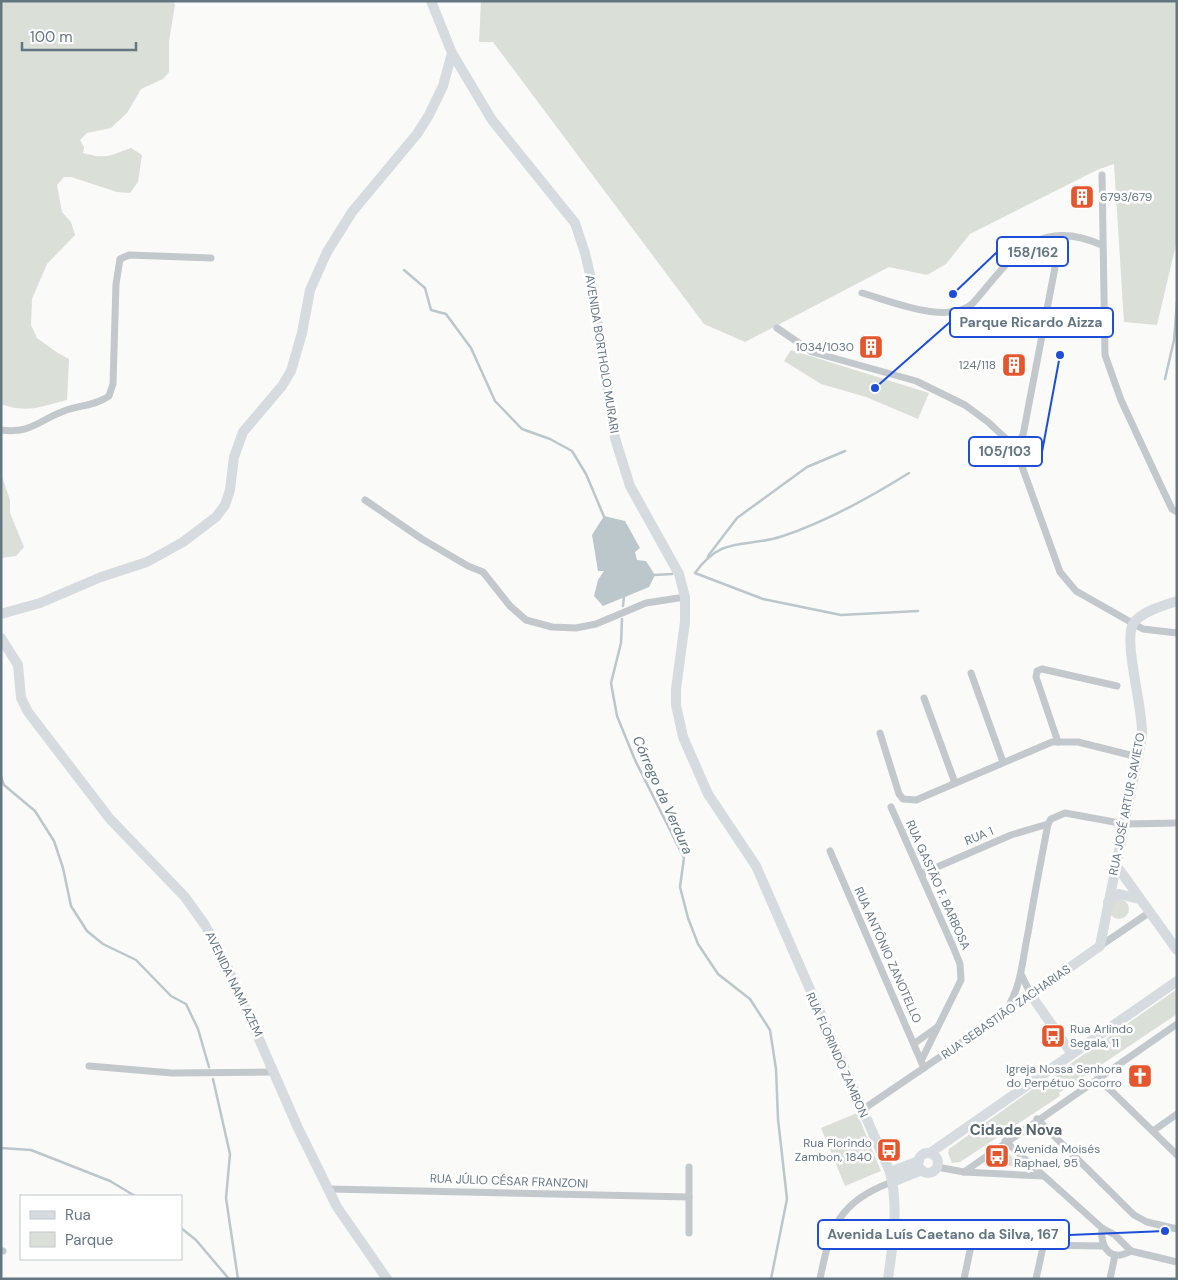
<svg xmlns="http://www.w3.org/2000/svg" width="1178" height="1280" font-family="'DM Sans',sans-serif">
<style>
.green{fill:#dadfd7}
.water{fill:#bbc7cb}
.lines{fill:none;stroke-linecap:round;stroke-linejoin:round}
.stream{stroke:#bbc7cb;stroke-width:2.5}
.street{stroke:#c3c8cc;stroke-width:7}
.secondary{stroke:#d6dbdf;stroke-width:10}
.labels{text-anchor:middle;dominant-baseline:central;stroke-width:5;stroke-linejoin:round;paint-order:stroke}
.poi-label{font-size:12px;fill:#657683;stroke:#fff;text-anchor:end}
.street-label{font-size:12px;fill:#657683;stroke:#fff}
.water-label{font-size:14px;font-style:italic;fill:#60757c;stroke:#fff}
.quarter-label{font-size:15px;font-weight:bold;fill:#57646e;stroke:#fff}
.leader{fill:none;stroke:#1d4ed8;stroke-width:2}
.callout-dot{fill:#1d4ed8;stroke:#fff;stroke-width:2}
.callout{fill:#fff;stroke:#1d4ed8;stroke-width:2}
.callout-label{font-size:14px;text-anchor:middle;font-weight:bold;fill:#657683}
</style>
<rect width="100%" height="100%" fill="#fafaf8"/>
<!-- green -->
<g class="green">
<path d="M1,1H173L175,5L169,41V72L163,79L141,89L127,113L111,128L87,133L80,140L84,147L83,153C107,160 110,155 131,148L142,155L138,182L130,193L117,192L71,177H64L57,185L62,212L71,222L75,235L47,264L32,299L31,325L37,338L58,353L69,359L67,400C42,406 28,414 1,404Z"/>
<path d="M481,1H1177V240L1157,325L1124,322L1114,164L1097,170L970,234L946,264L927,275L889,267L745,342L704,324L493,42H479Z"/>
<path d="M791,350L929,393L918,419L866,397L821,384L784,361Z"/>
<path d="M1,474L10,500V513L24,547L16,556L1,558Z"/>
<circle cx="1119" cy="909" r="10"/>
<path d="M1177,989V1014L1059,1093L1060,1096L960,1162L952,1163L948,1153L949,1149L1048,1078L1054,1087L1050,1080L1053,1076Z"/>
<path d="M857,1113L881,1171L845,1186L821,1128Z"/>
<path d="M1005,1150L1021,1166L983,1165Z"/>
</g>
<!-- water -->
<path class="water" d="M604,516L625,521L640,548L635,552L637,560L646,561L655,575L649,587L603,606L594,596L598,580L604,571H598L592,535Z"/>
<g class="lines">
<!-- stream -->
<g class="stream">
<path d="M404,270L425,288L431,310L446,314L471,348L495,401L522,429L550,439L572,451L586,474L605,519"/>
<path d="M1165,379L1174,340L1177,302"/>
<path d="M909,473C869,498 828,521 783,536C744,549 723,534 695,573L763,599L841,615L918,611"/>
<path d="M708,556L737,518L807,467L845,451"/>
<path d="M654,575L672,574"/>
<path d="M623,606L624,596"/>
<path d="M622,619L621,643L611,683L617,716L635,760L684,858L680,887L688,918L698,944L718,974L750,999L770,1030L776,1069L778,1119L787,1199L771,1279"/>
<path d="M1,777L4,785L35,811L54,841L63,868L71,906L87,931L103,944L136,960L171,996L186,1004L198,1029L209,1067"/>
<path d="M213,1079L230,1154L226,1198L238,1279"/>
<path d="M1,1148L31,1150L110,1181L135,1196"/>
<path d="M181,1228L196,1240L229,1279"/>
</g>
<!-- street -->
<g class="street">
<path d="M1102,175L1105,355L1121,400L1161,486L1172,509L1177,512"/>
<path d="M862,293C891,301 949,326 973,303C1012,258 1036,216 1102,245"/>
<path d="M777,328L812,352L916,381L965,405L988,422L1015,447L1060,572L1076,591L1143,629L1177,633"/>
<path d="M1,430C31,434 39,420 64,411C79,405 95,406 109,396L113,384L116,284L120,259L129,255L211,258"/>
<path d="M1015,447L1023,435L1061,236"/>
<path d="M365,500L422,539L468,566L483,572L510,606L526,620L552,627L576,628L596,624L646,603L685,597"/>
<path d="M971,673L1003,762"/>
<path d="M924,698L955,783"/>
<path d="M880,733L899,794L903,799L916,800L1052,742H1078L1138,757"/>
<path d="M1058,742L1036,677L1037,671L1042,669L1117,686"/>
<path d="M891,807L954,949L960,964L961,980L922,1059"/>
<path d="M1048,824L1051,819L1065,813L1125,824L1177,823"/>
<path d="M830,851L924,1068"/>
<path d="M921,874L1011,835L1048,824"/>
<path d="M1100,946L1150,912"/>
<path d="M1006,1010C1022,986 1022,960 1028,933C1034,897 1041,860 1048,824"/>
<path d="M915,1043L936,1028"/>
<path d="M89,1066L172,1073L274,1072"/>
<path d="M1098,1078L1177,1155"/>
<path d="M862,1110L1031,995L1022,976"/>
<path d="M1037,1119L1134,1215L1147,1222L1177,1229"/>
<path d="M1153,1131L1177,1114"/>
<path d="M1005,1141L1102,1228L1115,1235L1131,1251L1177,1262"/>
<path d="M937,1167L964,1172L1043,1176"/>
<path d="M964,1172L1177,1024"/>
<path d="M329,1189L689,1197"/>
<path d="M833,1228L847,1242"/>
<path d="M1102,1228C1100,1247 1110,1263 1131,1251"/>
<path d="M689,1233V1167"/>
<path d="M826,1248L847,1242L1103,1246"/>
<path d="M1,1251H3"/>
<path d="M820,1279C830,1228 839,1201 892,1182"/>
<path d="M964,1279L971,1246"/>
<path d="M1036,1279L1043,1247"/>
<path d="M1110,1279L1115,1255"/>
</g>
<!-- secondary -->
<g class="secondary">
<path d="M431,1L452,53L492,120L575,223L585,253L591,279L615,438L630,486L679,574L685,597V622L676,689V705L683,737L708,794L756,866L890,1172C899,1208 893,1243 888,1279"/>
<path d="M1,614L40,603L101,577L147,562L183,542L216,517L225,505L230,490L234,457L243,432L282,386L291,371L302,333L310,290L327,252L352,212L417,134L429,115L443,86L452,53"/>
<path d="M1,638L18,665L21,698L28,712L110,819L185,897L205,925L227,966L298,1128L337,1207L387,1279"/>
<path d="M1116,865L1177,950"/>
<path d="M1108,902L1119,894L1139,899"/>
<path d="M1072,1054L1031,995L1100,946L1142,736C1144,711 1123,642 1133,624C1140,612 1164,605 1177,601"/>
<path d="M930,1153L1177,981"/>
<circle cx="928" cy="1163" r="10"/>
<path d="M890,1172L919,1161"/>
<path d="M892,1182L922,1170"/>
</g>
</g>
<!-- icons -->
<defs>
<symbol id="building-square" viewBox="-11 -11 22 22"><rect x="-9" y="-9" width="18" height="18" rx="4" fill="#e4572e" stroke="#fff"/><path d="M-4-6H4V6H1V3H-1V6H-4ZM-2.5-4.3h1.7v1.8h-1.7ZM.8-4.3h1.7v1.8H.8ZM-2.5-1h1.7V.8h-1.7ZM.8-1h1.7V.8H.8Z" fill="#fff"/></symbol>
<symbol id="bus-square" viewBox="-11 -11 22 22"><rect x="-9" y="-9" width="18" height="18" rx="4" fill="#e4572e" stroke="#fff"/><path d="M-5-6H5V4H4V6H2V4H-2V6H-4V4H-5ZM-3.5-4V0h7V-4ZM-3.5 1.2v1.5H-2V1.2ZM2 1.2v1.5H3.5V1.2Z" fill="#fff"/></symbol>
<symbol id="church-square" viewBox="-11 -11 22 22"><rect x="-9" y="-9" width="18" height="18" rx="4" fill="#e4572e" stroke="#fff"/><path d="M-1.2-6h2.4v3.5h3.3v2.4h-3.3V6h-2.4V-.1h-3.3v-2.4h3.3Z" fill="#fff"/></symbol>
</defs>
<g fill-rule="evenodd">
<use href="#building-square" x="1068" y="183" width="28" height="28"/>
<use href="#building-square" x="857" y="333" width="28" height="28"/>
<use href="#building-square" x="1000" y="351" width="28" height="28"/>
<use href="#bus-square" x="1039" y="1022" width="28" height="28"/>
<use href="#church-square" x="1126" y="1062" width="28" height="28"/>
<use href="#bus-square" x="875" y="1136" width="28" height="28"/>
<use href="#bus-square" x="983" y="1142" width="28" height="28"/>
</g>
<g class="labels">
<!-- poi labels -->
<g class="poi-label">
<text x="1100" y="197" text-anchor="start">6793/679</text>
<text x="854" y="347">1034/1030</text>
<text x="996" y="365">124/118</text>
<text x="1070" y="1029" text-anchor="start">Rua Arlindo<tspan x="1070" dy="14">Segala, 11</tspan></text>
<text x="1122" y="1069">Igreja Nossa Senhora<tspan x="1122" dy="14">do Perpétuo Socorro</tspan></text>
<text x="872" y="1143">Rua Florindo<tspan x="872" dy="14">Zambon, 1840</tspan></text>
<text x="1014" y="1149" text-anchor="start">Avenida Moisés<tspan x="1014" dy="14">Raphael, 95</tspan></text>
</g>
<!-- street labels -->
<g class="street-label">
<text transform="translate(602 354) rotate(81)">AVENIDA BORTHOLO MURARI</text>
<text transform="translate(1127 804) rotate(-79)">RUA JOSÉ ARTUR SAVIETO</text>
<text transform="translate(979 836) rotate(-22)">RUA 1</text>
<text transform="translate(938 885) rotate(66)">RUA GASTÃO F. BARBOSA</text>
<text transform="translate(888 955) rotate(66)">RUA ANTÔNIO ZANOTELLO</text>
<text transform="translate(234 984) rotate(64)">AVENIDA NAMI AZEM</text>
<text transform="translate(1006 1012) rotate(-35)">RUA SEBASTIÃO ZACHARIAS</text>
<text transform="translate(837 1055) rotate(66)">RUA FLORINDO ZAMBON</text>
<text transform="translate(509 1181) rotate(2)">RUA JÚLIO CÉSAR FRANZONI</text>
</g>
<!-- water labels -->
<g class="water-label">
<text transform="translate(663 795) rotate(66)">Córrego da Verdura</text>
</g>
<!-- quarter labels -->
<g class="quarter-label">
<text x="1016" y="1130">Cidade Nova</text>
</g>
</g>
<!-- callouts -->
<path class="leader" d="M953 294L997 252M875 388L950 322M1060 355L1042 452M1165 1231L1069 1235"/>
<g class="callout-dot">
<circle cx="953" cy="294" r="5"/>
<circle cx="875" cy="388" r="5"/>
<circle cx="1060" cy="355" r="5"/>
<circle cx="1165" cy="1231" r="5"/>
</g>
<g class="callout">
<rect x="997" y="237" width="71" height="29" rx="5"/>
<rect x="950" y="308" width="163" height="29" rx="5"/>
<rect x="969" y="437" width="73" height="29" rx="5"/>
<rect x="818" y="1220" width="251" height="29" rx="5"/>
</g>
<g class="callout-label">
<text x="1033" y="257">158/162</text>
<text x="1031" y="327">Parque Ricardo Aizza</text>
<text x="1005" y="456">105/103</text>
<text x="943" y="1239">Avenida Luís Caetano da Silva, 167</text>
</g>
<!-- border -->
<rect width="1178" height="1280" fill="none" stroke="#657683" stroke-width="5"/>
<!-- legend -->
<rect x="20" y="1195" width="162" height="65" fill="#ffffff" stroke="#c1c8cd"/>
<rect x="30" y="1211" width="25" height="8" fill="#d6dbdf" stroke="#c1c8cd"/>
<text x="65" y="1220" font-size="15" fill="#657683">Rua</text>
<rect x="30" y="1232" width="25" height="15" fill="#dadfd7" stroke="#c1c8cd"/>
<text x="65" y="1245" font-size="15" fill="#657683">Parque</text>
<!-- scale -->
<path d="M22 42v8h114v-8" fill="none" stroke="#657683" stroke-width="2.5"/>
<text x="30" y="42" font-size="15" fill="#657683" stroke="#ffffff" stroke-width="4" paint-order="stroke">100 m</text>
</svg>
